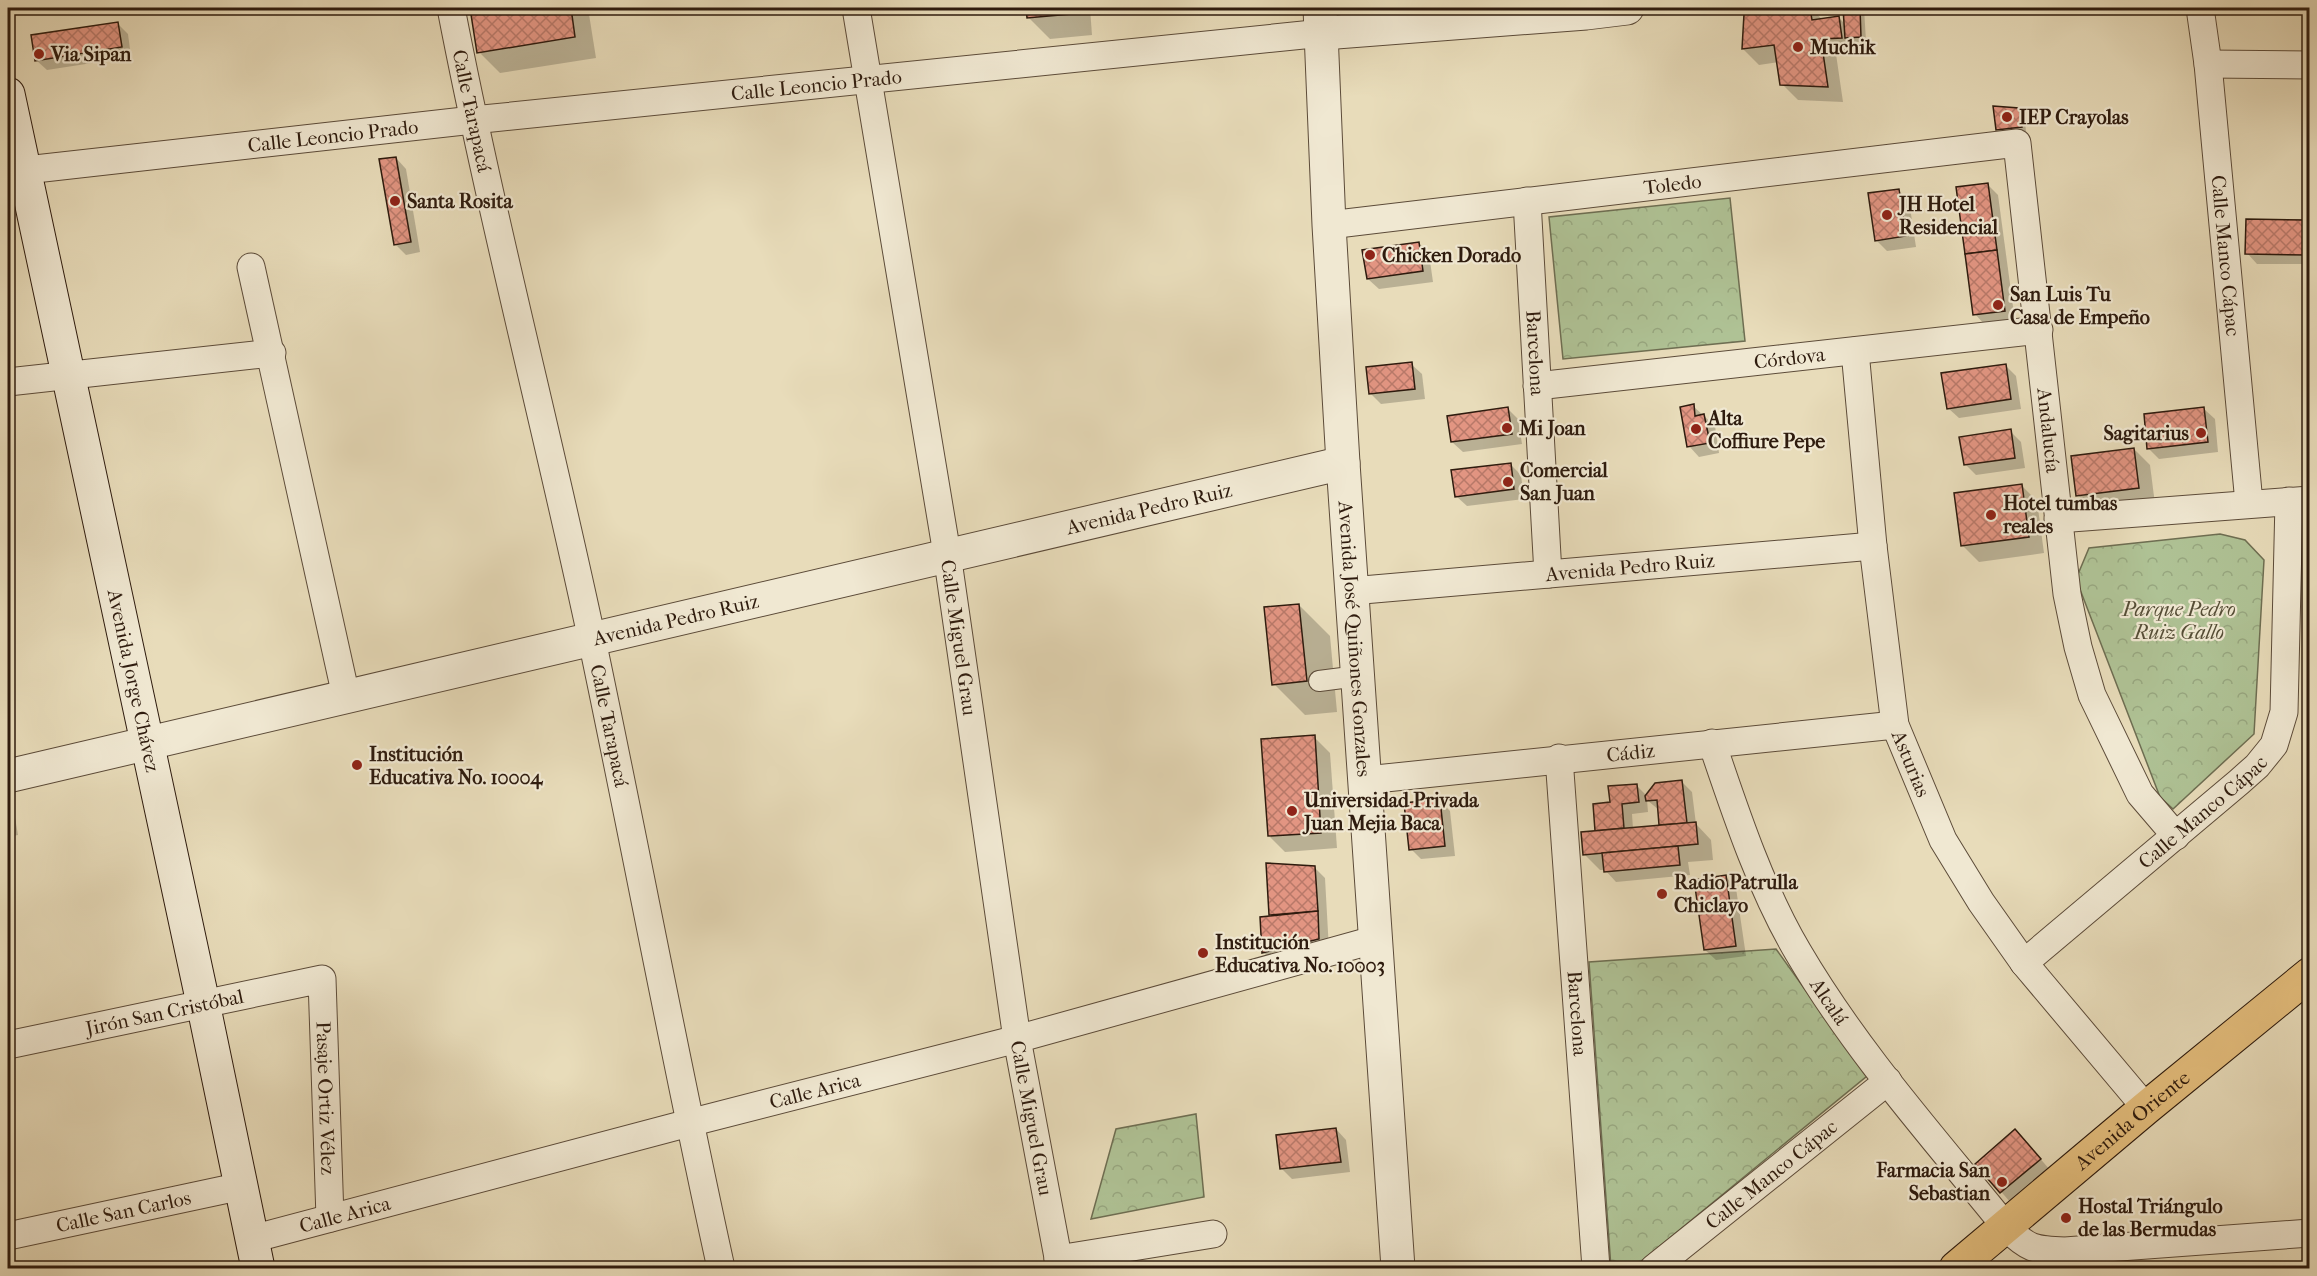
<svg xmlns="http://www.w3.org/2000/svg" width="2317" height="1276" font-family="'IM FELL French Canon',serif">
<style>
.park{fill:url(#park-crowns);stroke:#6e6e52;stroke-width:1.5}
.shadow{fill:#0003;fill-rule:evenodd}
.building{fill:url(#building-cross-hatch);stroke:#2e1b0e;stroke-width:1.5}
.lines{fill:none;stroke-linecap:round;stroke-linejoin:round}
.pedestrian-casing{stroke:#5c4b39;stroke-width:22}
.minor-casing{stroke:#5c4b39;stroke-width:29}
.tertiary-casing{stroke:#5c4b39;stroke-width:35}
.secondary-casing{stroke:#2e1b0e;stroke-width:35}
.primary-casing{stroke:#2e1b0e;stroke-width:35}
.pedestrian{stroke:#f0e8d2;stroke-width:20}
.minor{stroke:#f0e8d2;stroke-width:27}
.tertiary{stroke:#f0e8d2;stroke-width:33}
.secondary{stroke:#f0e8d2;stroke-width:33}
.primary{stroke:#e4be7d;stroke-width:33}
.poi-dot{fill:#8f2418;stroke:#f0e8d2;stroke-width:2}
.labels{text-anchor:middle;dominant-baseline:central;stroke-width:4.5;stroke-linejoin:round;paint-order:stroke}
.poi-label{font-size:20px;font-weight:bold;fill:#2e1b0e;stroke:#f0e8d2;text-anchor:start}
.street-label{font-size:20px;fill:#2e1b0e;stroke:#f0e8d2}
.park-label{font-size:20px;font-style:italic;fill:#554d36;stroke:#f0e8d2}
</style>
<defs>
<pattern id="park-crowns" width="20" height="18" patternUnits="userSpaceOnUse" patternTransform="scale(1.5)"><rect width="20" height="18" fill="#afc295"/><path d="M2 6a3 3 0 1 1 6 0M12 15a3 3 0 1 1 6 0" fill="none" stroke="#97a67f"/></pattern>
<pattern id="building-cross-hatch" width="8" height="8" patternUnits="userSpaceOnUse" patternTransform="scale(1.5)"><rect width="8" height="8" fill="#e29582"/><path d="M0 0l8 8M0 8l8-8" fill="none" stroke="#b87969"/></pattern>
</defs>
<rect width="100%" height="100%" fill="#e8dcba"/>
<filter id="stains"><feTurbulence type="fractalNoise" baseFrequency=".00333" numOctaves="4"/><feColorMatrix values="0 0 0 0 .2 0 0 0 0 .09 0 0 0 0 .02 0 0 0 .5 -.17"/></filter>
<radialGradient id="worn" r=".72"><stop offset=".6" stop-color="#630" stop-opacity="0"/><stop offset="1" stop-color="#630" stop-opacity=".3"/></radialGradient>
<!-- park -->
<g class="park">
<path d="M1730,198L1745,341L1563,359L1549,217Z"/>
<path d="M2220,534L2245,540L2264,560L2254,734L2173,809L2160,797L2076,579L2089,548Z"/>
<path d="M1776,949L1867,1076L1633,1268H1611L1589,962Z"/>
<path d="M1196,1114L1204,1197L1091,1219L1116,1129Z"/>
</g>
<!-- shadow -->
<g class="shadow">
<path d="M471,8H588L596,58L500,73L479,52Z"/>
<path d="M1027,8H1090L1092,35L1050,39L1028,17Z"/>
<path d="M1798,8H1810L1823,20L1838,17L1846,25L1844,8H1864L1866,41L1856,42L1858,54H1836L1843,102L1798,100L1782,84L1779,62L1759,65L1743,49L1745,15Z"/>
<path d="M117,23L128,34L131,57L47,70L36,60Z"/>
<path d="M2019,109L2024,114L2026,131L2003,134L1998,130Z"/>
<path d="M396,158L406,169L420,252L406,255L395,244Z"/>
<path d="M1988,185L1998,195L2015,321L1985,325L1975,314Z"/>
<path d="M1898,190L1909,201L1916,247L1887,251L1876,240Z"/>
<path d="M2306,221L2310,225V264H2257L2247,253Z"/>
<path d="M1419,243L1429,254L1433,282L1379,289L1368,279Z"/>
<path d="M1411,364L1422,374L1425,399L1381,404L1370,393Z"/>
<path d="M2005,365L2016,376L2021,409L1959,418L1948,408Z"/>
<path d="M1693,406L1715,426L1719,453L1699,457L1689,446Z"/>
<path d="M1508,409L1518,419L1522,444L1463,452L1452,442Z"/>
<path d="M2204,409L2215,419L2218,452L2159,459L2149,449Z"/>
<path d="M2010,431L2021,442L2025,468L1976,475L1965,464Z"/>
<path d="M2134,449L2150,465L2155,504L2094,512L2078,495Z"/>
<path d="M1510,464L1521,475L1524,499L1467,506L1456,496Z"/>
<path d="M2021,485L2037,501L2044,553L1979,562L1963,546Z"/>
<path d="M1299,605L1330,636L1337,712L1305,715L1274,684Z"/>
<path d="M1314,737L1330,753L1337,848L1285,852L1269,836Z"/>
<path d="M1682,782L1692,792L1696,824L1711,840L1713,860L1688,862L1690,875L1616,882L1605,870H1600L1584,854L1598,832L1611,803L1636,785L1647,796ZM1647,800L1659,810L1661,826L1633,829L1632,814L1648,812Z"/>
<path d="M1439,800L1450,811L1455,856L1421,859L1411,849Z"/>
<path d="M8,801L13,806L18,835L8,837Z"/>
<path d="M1268,865L1314,867L1325,878L1329,950L1274,963L1264,953L1271,916Z"/>
<path d="M1726,877L1736,888L1746,956L1716,960L1705,950Z"/>
<path d="M1336,1129L1346,1140L1350,1172L1292,1179L1281,1168Z"/>
<path d="M2026,1142L2050,1170L2011,1203L1977,1164Z"/>
</g>
<!-- building -->
<g class="building">
<path d="M470,8H571L575,37L477,53Z"/>
<path d="M1026,8H1071V14L1027,18Z"/>
<path d="M1788,8H1810L1812,20L1839,16L1842,38L1821,39L1828,87L1780,85L1774,45L1742,49L1744,14Z"/>
<path d="M1843,8H1860L1861,37L1845,38Z"/>
<path d="M118,22L122,47L35,61L31,35Z"/>
<path d="M1993,106L2019,108L2022,127L1996,130Z"/>
<path d="M396,157L411,242L394,245L379,159Z"/>
<path d="M1988,183L1997,250L1965,254L1956,187Z"/>
<path d="M1899,189L1906,236L1875,241L1868,193Z"/>
<path d="M2246,219L2307,220L2306,255L2245,254Z"/>
<path d="M1419,242L1423,271L1367,279L1362,250Z"/>
<path d="M1997,250L2005,311L1973,315L1965,254Z"/>
<path d="M1412,362L1415,389L1369,394L1366,367Z"/>
<path d="M2006,364L2011,399L1947,409L1941,373Z"/>
<path d="M1694,404L1695,416L1704,414L1710,443L1687,447L1680,407Z"/>
<path d="M1508,407L1512,434L1451,442L1447,416Z"/>
<path d="M2204,407L2208,442L2147,449L2144,414Z"/>
<path d="M2011,429L2015,458L1964,465L1959,437Z"/>
<path d="M2134,448L2139,488L2076,496L2071,456Z"/>
<path d="M1511,463L1514,489L1455,497L1451,470Z"/>
<path d="M2022,484L2029,537L1961,546L1954,493Z"/>
<path d="M1299,604L1307,681L1272,685L1264,607Z"/>
<path d="M1315,735L1321,833L1268,836L1261,739Z"/>
<path d="M1682,780L1687,823L1659,825L1657,800L1646,801L1645,796L1655,783Z"/>
<path d="M1637,784L1639,802L1622,804L1624,828L1595,831L1593,804L1610,802L1608,786Z"/>
<path d="M8,799L14,831L8,832Z"/>
<path d="M1440,799L1445,846L1409,850L1404,803Z"/>
<path d="M1696,822L1698,844L1583,855L1581,832Z"/>
<path d="M1678,846L1680,865L1604,872L1602,853Z"/>
<path d="M1266,863L1315,866L1318,911L1269,915Z"/>
<path d="M1726,875L1736,946L1704,950L1694,880Z"/>
<path d="M1318,911L1319,939L1262,953L1260,917Z"/>
<path d="M1336,1128L1341,1162L1280,1169L1276,1135Z"/>
<path d="M2015,1129L2041,1159L2000,1193L1975,1164Z"/>
</g>
<g class="lines">
<defs>
<path id="pedestrian" d="M1319,681L1358,676"/>
<g id="minor">
<path id="s1" d="M451,8C492,220 547,429 592,640C636,849 675,1059 721,1268"/>
<path id="s2" d="M856,8L947,554L1017,1039L1060,1268"/>
<path id="s3" d="M2200,8L2208,64L2249,503"/>
<path d="M2208,64L2310,65"/>
<path id="s4" d="M8,172L473,120L1323,33"/>
<path id="s5" d="M1527,201L1548,574"/>
<path id="s6" d="M1329,225L2017,143L2067,594L2078,647L2092,695L2140,794L2176,836"/>
<path d="M251,267L346,696"/>
<path id="s7" d="M1855,351L1873,546L1895,725L1943,840L1981,902L2024,963L2146,1108"/>
<path d="M8,382L272,353"/>
<path id="s8" d="M1537,386L2039,330"/>
<path d="M2058,519L2310,500"/>
<path id="s9" d="M1351,591L1873,546"/>
<path id="s10" d="M1712,743C1735,811 1761,890 1798,952C1856,1051 1934,1138 2006,1227C2028,1249 2034,1250 2065,1251L2310,1233"/>
<path id="s11" d="M1559,758L1596,1268"/>
<path id="s12" d="M1366,780L1895,725"/>
<path id="s13" d="M2024,963L2239,782L2257,766L2274,745L2284,712L2289,501"/>
<path id="s14" d="M8,1045L322,979L330,1218"/>
<path id="s15" d="M8,1236L242,1186"/>
<path id="s16" d="M252,1239L689,1123L1017,1039L1377,939"/>
<path d="M1058,1259L1213,1234"/>
<path id="s17" d="M1654,1268L1888,1081"/>
</g>
<g id="tertiary">
<path id="s18" d="M1320,8L1329,225L1343,463L1398,1268"/>
<path d="M1323,33L1586,13L1627,8"/>
<path id="s19" d="M8,776L1343,463"/>
</g>
<g id="secondary">
<path id="s20" d="M8,94L203,1003L258,1268"/>
</g>
<g id="primary">
<path id="s21" d="M1956,1268L2146,1108L2310,974"/>
</g>
</defs>
<!-- pedestrian casing -->
<use href="#pedestrian" class="pedestrian-casing"/>
<!-- minor casing -->
<use href="#minor" class="minor-casing"/>
<!-- tertiary casing -->
<use href="#tertiary" class="tertiary-casing"/>
<!-- secondary casing -->
<use href="#secondary" class="secondary-casing"/>
<!-- primary casing -->
<use href="#primary" class="primary-casing"/>
<!-- pedestrian -->
<use href="#pedestrian" class="pedestrian"/>
<!-- minor -->
<use href="#minor" class="minor"/>
<!-- tertiary -->
<use href="#tertiary" class="tertiary"/>
<!-- secondary -->
<use href="#secondary" class="secondary"/>
<!-- primary -->
<use href="#primary" class="primary"/>
</g>
<!-- markers -->
<g class="poi-dot">
<circle cx="1798" cy="47" r="6"/>
<circle cx="39" cy="54" r="6"/>
<circle cx="2007" cy="117" r="6"/>
<circle cx="395" cy="201" r="6"/>
<circle cx="1887" cy="215" r="6"/>
<circle cx="1370" cy="255" r="6"/>
<circle cx="1998" cy="305" r="6"/>
<circle cx="1507" cy="428" r="6"/>
<circle cx="1696" cy="429" r="6"/>
<circle cx="2201" cy="433" r="6"/>
<circle cx="1508" cy="482" r="6"/>
<circle cx="1991" cy="515" r="6"/>
<circle cx="357" cy="765" r="6"/>
<circle cx="1292" cy="811" r="6"/>
<circle cx="1662" cy="894" r="6"/>
<circle cx="1203" cy="953" r="6"/>
<circle cx="2002" cy="1182" r="6"/>
<circle cx="2066" cy="1218" r="6"/>
</g>
<g class="labels">
<!-- poi labels -->
<g class="poi-label">
<text x="1810" y="47">Muchik</text>
<text x="51" y="54">Via Sipan</text>
<text x="2019" y="117">IEP Crayolas</text>
<text x="407" y="201">Santa Rosita</text>
<text x="1899" y="204">JH Hotel<tspan x="1899" dy="23">Residencial</tspan></text>
<text x="1382" y="255">Chicken Dorado</text>
<text x="2010" y="294">San Luis Tu<tspan x="2010" dy="23">Casa de Empeño</tspan></text>
<text x="1708" y="418">Alta<tspan x="1708" dy="23">Coffiure Pepe</tspan></text>
<text x="1519" y="428">Mi Joan</text>
<text x="2189" y="433" text-anchor="end">Sagitarius</text>
<text x="1520" y="470">Comercial<tspan x="1520" dy="23">San Juan</tspan></text>
<text x="2003" y="503">Hotel tumbas<tspan x="2003" dy="23">reales</tspan></text>
<text x="369" y="754">Institución<tspan x="369" dy="23">Educativa No. 10004</tspan></text>
<text x="1304" y="800">Universidad Privada<tspan x="1304" dy="23">Juan Mejia Baca</tspan></text>
<text x="1674" y="882">Radio Patrulla<tspan x="1674" dy="23">Chiclayo</tspan></text>
<text x="1215" y="942">Institución<tspan x="1215" dy="23">Educativa No. 10003</tspan></text>
<text x="1990" y="1170" text-anchor="end">Farmacia San<tspan x="1990" dy="23">Sebastian</tspan></text>
<text x="2078" y="1206">Hostal Triángulo<tspan x="2078" dy="23">de las Bermudas</tspan></text>
</g>
<!-- street labels -->
<g class="street-label">
<text stroke="none"><textPath href="#s4" startOffset="813">Calle Leoncio Prado</textPath></text>
<text stroke="none"><textPath href="#s1" startOffset="105">Calle Tarapacá</textPath></text>
<text stroke="none"><textPath href="#s4" startOffset="327">Calle Leoncio Prado</textPath></text>
<text stroke="none"><textPath href="#s6" startOffset="346">Toledo</textPath></text>
<text stroke="none"><textPath href="#s3" startOffset="249">Calle Manco Cápac</textPath></text>
<text stroke="none"><textPath href="#s5" startOffset="152">Barcelona</textPath></text>
<text stroke="none"><textPath href="#s8" startOffset="254">Córdova</textPath></text>
<text stroke="none"><textPath href="#s6" startOffset="982">Andalucía</textPath></text>
<text stroke="none"><textPath href="#s19" startOffset="1172">Avenida Pedro Ruiz</textPath></text>
<text stroke="none"><textPath href="#s9" startOffset="280">Avenida Pedro Ruiz</textPath></text>
<text stroke="none"><textPath href="#s19" startOffset="686">Avenida Pedro Ruiz</textPath></text>
<text stroke="none"><textPath href="#s2" startOffset="638">Calle Miguel Grau</textPath></text>
<text stroke="none"><textPath href="#s18" startOffset="632">Avenida José Quiñones Gonzales</textPath></text>
<text stroke="none"><textPath href="#s20" startOffset="600">Avenida Jorge Chávez</textPath></text>
<text stroke="none"><textPath href="#s1" startOffset="735">Calle Tarapacá</textPath></text>
<text stroke="none"><textPath href="#s12" startOffset="266">Cádiz</textPath></text>
<text stroke="none"><textPath href="#s7" startOffset="418">Asturias</textPath></text>
<text stroke="none"><textPath href="#s13" startOffset="234">Calle Manco Cápac</textPath></text>
<text stroke="none"><textPath href="#s10" startOffset="285">Alcalá</textPath></text>
<text stroke="none"><textPath href="#s14" startOffset="160">Jirón San Cristóbal</textPath></text>
<text stroke="none"><textPath href="#s11" startOffset="256">Barcelona</textPath></text>
<text stroke="none"><textPath href="#s16" startOffset="582">Calle Arica</textPath></text>
<text stroke="none"><textPath href="#s14" startOffset="440">Pasaje Ortiz Vélez</textPath></text>
<text stroke="none"><textPath href="#s2" startOffset="1124">Calle Miguel Grau</textPath></text>
<text stroke="none"><textPath href="#s21" startOffset="230">Avenida Oriente</textPath></text>
<text stroke="none"><textPath href="#s17" startOffset="150">Calle Manco Cápac</textPath></text>
<text stroke="none"><textPath href="#s15" startOffset="118">Calle San Carlos</textPath></text>
<text stroke="none"><textPath href="#s16" startOffset="96">Calle Arica</textPath></text>
</g>
<!-- park labels -->
<g class="park-label">
<text x="2179" y="609">Parque Pedro<tspan x="2179" dy="23">Ruiz Gallo</tspan></text>
</g>
</g>
<!-- margin -->
<rect width="2317" height="1276" fill="none" stroke="#e8dcba" stroke-width="30"/>
<rect x="9" y="9" width="2299" height="1258" fill="none" stroke="#2e1b0e" stroke-width="3"/>
<rect x="15" y="15" width="2287" height="1246" fill="none" stroke="#2e1b0e" stroke-width="1.5"/>
<rect width="100%" height="100%" filter="url(#stains)"/>
<rect width="100%" height="100%" fill="url(#worn)"/>
</svg>
